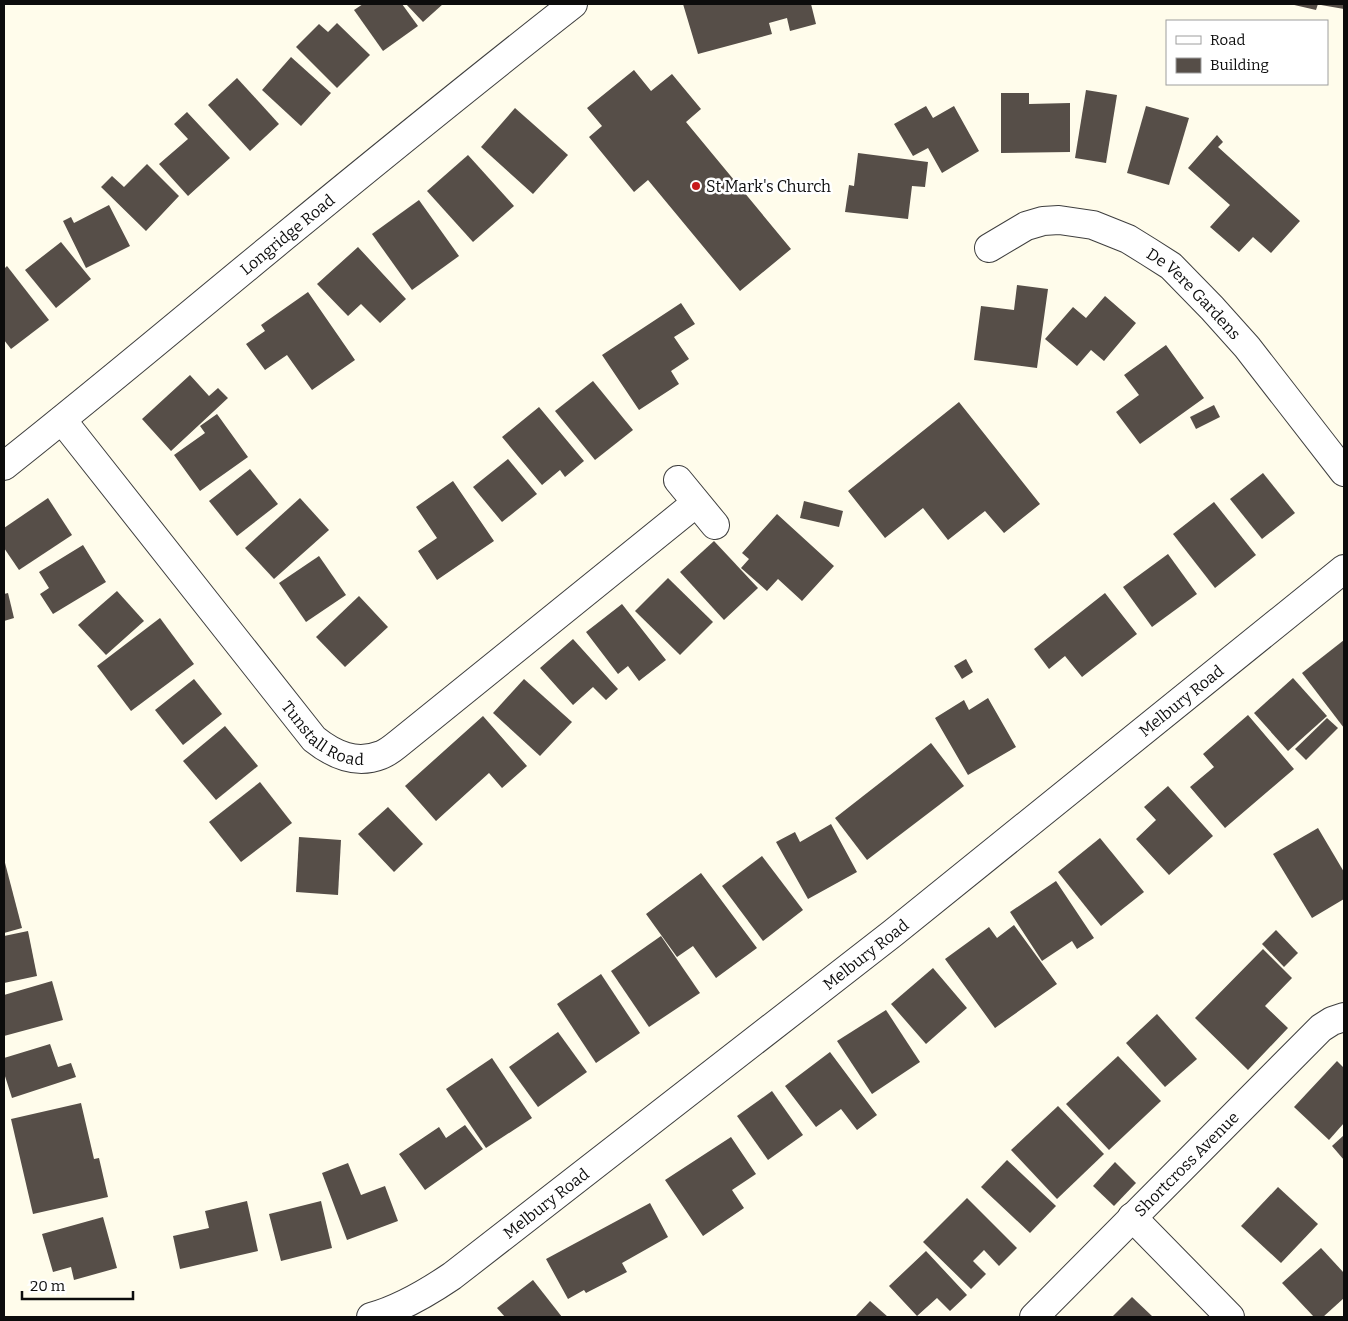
<svg xmlns="http://www.w3.org/2000/svg" width="1348" height="1321" font-family="Bitter,serif">
<style>
.building{fill:#564e48}
.lines{fill:none;stroke-linecap:round;stroke-linejoin:round}
.minor-casing{stroke:#3f3f3f;stroke-width:30}
.minor{stroke:#fff;stroke-width:28}
.poi-dot{fill:#c71a1b;stroke:#fff;stroke-width:2}
.labels{text-anchor:middle;dominant-baseline:central;stroke-width:5;stroke-linejoin:round;paint-order:stroke}
.poi-label{font-size:16px;fill:#0c0c0c;stroke:#fff;text-anchor:start}
.street-label{font-size:16px;fill:#0c0c0c;stroke:#fff}
</style>
<rect width="100%" height="100%" fill="#fffceb"/>
<!-- building -->
<g class="building">
<path d="M363,4H402L418,26L383,51L354,10Z"/>
<path d="M406,4H443L423,22Z"/>
<path d="M683,4H811L816,24L790,31L787,18L769,23L772,34L698,54Z"/>
<path d="M1290,4H1318L1316,10Z"/>
<path d="M1321,4H1344V9L1321,5Z"/>
<path d="M337,23L370,55L337,88L296,47L319,24L328,32Z"/>
<path d="M291,57L331,93L301,126L262,90Z"/>
<path d="M634,70L651,91L672,74L701,109L686,122L791,249L740,291L648,180L634,192L589,137L602,126L587,108Z"/>
<path d="M237,78L279,124L250,151L208,105Z"/>
<path d="M1086,90L1117,95L1106,163L1075,158Z"/>
<path d="M1001,93H1029V104L1070,103V152L1001,153Z"/>
<path d="M926,106L933,118L954,106L979,151L942,173L928,148L913,156L894,124Z"/>
<path d="M1146,106L1189,118L1169,185L1127,173Z"/>
<path d="M515,108L568,155L533,194L481,147Z"/>
<path d="M187,112L230,158L188,196L159,164L188,139L174,124Z"/>
<path d="M1217,135L1223,142L1218,147L1300,221L1271,253L1253,237L1239,252L1210,227L1230,205L1188,168Z"/>
<path d="M858,153L928,162L925,187L912,186L908,219L845,212L849,185L854,186Z"/>
<path d="M468,155L514,206L473,242L427,191Z"/>
<path d="M147,164L179,196L146,231L101,187L112,176L124,187Z"/>
<path d="M419,200L459,256L412,290L372,234Z"/>
<path d="M109,205L130,246L86,268L63,221L71,217L74,223Z"/>
<path d="M61,242L91,279L56,308L25,270Z"/>
<path d="M358,247L406,299L380,323L361,304L348,316L317,284Z"/>
<path d="M7,266L49,320L11,349L4,340V269Z"/>
<path d="M1017,285L1048,289L1037,368L974,360L981,306L1014,310Z"/>
<path d="M308,292L355,360L312,390L287,355L265,370L246,344L265,331L261,325Z"/>
<path d="M1105,296L1136,323L1104,361L1091,350L1077,366L1045,339L1073,307L1086,318Z"/>
<path d="M681,303L695,324L674,337L689,359L671,371L679,384L639,410L602,355Z"/>
<path d="M1166,345L1204,398L1140,444L1116,412L1139,395L1124,375Z"/>
<path d="M190,375L209,396L218,388L228,398L171,451L142,419Z"/>
<path d="M593,381L633,430L595,460L555,411Z"/>
<path d="M959,402L1040,504L1004,533L985,511L948,540L923,508L885,538L848,491Z"/>
<path d="M1214,405L1220,417L1196,429L1190,417Z"/>
<path d="M539,407L584,461L565,477L560,470L542,485L502,437Z"/>
<path d="M217,414L248,457L200,491L174,455L205,433L200,426Z"/>
<path d="M508,459L537,494L502,522L473,487Z"/>
<path d="M250,469L278,504L237,536L209,501Z"/>
<path d="M1263,473L1295,513L1262,539L1230,499Z"/>
<path d="M453,481L494,541L437,580L418,551L437,538L416,507Z"/>
<path d="M48,498L72,535L19,570L4,548V528Z"/>
<path d="M300,498L329,530L274,579L245,548Z"/>
<path d="M804,501L843,511L839,527L800,518Z"/>
<path d="M1214,502L1256,555L1215,588L1173,534Z"/>
<path d="M777,514L834,566L802,601L778,579L767,591L741,568L749,559L742,553Z"/>
<path d="M714,541L758,588L724,620L680,572Z"/>
<path d="M83,545L106,582L53,614L40,594L49,588L39,572Z"/>
<path d="M1168,554L1197,594L1152,627L1123,587Z"/>
<path d="M319,556L346,595L306,622L279,583Z"/>
<path d="M668,578L713,622L680,655L635,611Z"/>
<path d="M117,591L144,621L106,655L78,625Z"/>
<path d="M8,593L14,618L4,621V594Z"/>
<path d="M1105,593L1137,634L1082,677L1065,656L1049,669L1034,649Z"/>
<path d="M359,596L388,627L345,667L316,637Z"/>
<path d="M622,604L666,660L639,681L628,666L618,674L586,632Z"/>
<path d="M160,618L194,664L131,711L97,666Z"/>
<path d="M573,639L618,689L606,700L593,687L573,705L540,668Z"/>
<path d="M1344,640V728L1302,673Z"/>
<path d="M966,659L973,672L962,679L954,666Z"/>
<path d="M1293,678L1327,716L1288,751L1254,713Z"/>
<path d="M194,679L222,714L183,745L155,710Z"/>
<path d="M524,679L572,722L540,756L493,713Z"/>
<path d="M988,698L1016,747L968,775L935,718L964,700L969,710Z"/>
<path d="M1248,715L1294,769L1225,828L1190,787L1214,767L1203,754Z"/>
<path d="M483,716L527,766L502,788L489,773L436,821L405,786Z"/>
<path d="M1327,718L1338,728L1306,760L1295,749Z"/>
<path d="M225,726L258,766L216,800L183,761Z"/>
<path d="M931,743L964,786L867,860L835,818Z"/>
<path d="M260,782L292,823L241,862L209,822Z"/>
<path d="M1168,786L1213,836L1169,875L1136,839L1156,820L1144,807Z"/>
<path d="M388,807L423,844L394,872L358,834Z"/>
<path d="M831,824L857,872L808,899L776,842L795,832L800,842Z"/>
<path d="M1318,828L1344,872V899L1312,918L1273,854Z"/>
<path d="M299,837L341,840L338,895L296,892Z"/>
<path d="M1100,838L1144,892L1101,926L1058,872Z"/>
<path d="M762,856L803,910L763,941L722,886Z"/>
<path d="M4,859L22,928L4,933Z"/>
<path d="M701,873L757,948L716,978L693,946L677,957L646,914Z"/>
<path d="M1056,881L1094,938L1077,949L1072,941L1042,961L1010,912Z"/>
<path d="M1014,925L1057,984L995,1028L945,959L989,927L997,938Z"/>
<path d="M1276,930L1298,953L1284,967L1262,944Z"/>
<path d="M28,931L37,976L4,983V936Z"/>
<path d="M661,936L700,993L649,1027L611,971Z"/>
<path d="M1263,949L1292,978L1265,1006L1288,1028L1248,1070L1195,1018Z"/>
<path d="M933,968L967,1008L926,1044L891,1004Z"/>
<path d="M601,974L640,1033L596,1063L557,1004Z"/>
<path d="M52,981L63,1020L4,1036V995Z"/>
<path d="M886,1010L920,1062L872,1094L837,1041Z"/>
<path d="M1157,1014L1197,1059L1165,1087L1126,1043Z"/>
<path d="M558,1032L587,1072L538,1107L509,1067Z"/>
<path d="M50,1044L58,1067L71,1063L76,1077L12,1098L4,1073V1058Z"/>
<path d="M830,1052L877,1115L857,1130L841,1109L816,1127L785,1086Z"/>
<path d="M1118,1056L1161,1101L1109,1150L1066,1104Z"/>
<path d="M492,1058L532,1118L486,1148L446,1089Z"/>
<path d="M1337,1061L1344,1068V1123L1329,1140L1294,1107Z"/>
<path d="M772,1091L803,1135L768,1160L737,1116Z"/>
<path d="M81,1103L94,1159L99,1158L108,1197L33,1214L11,1119Z"/>
<path d="M1058,1106L1104,1154L1057,1199L1011,1150Z"/>
<path d="M465,1125L483,1149L425,1190L399,1154L439,1127L446,1138Z"/>
<path d="M1344,1135V1160L1332,1146Z"/>
<path d="M731,1137L756,1174L732,1190L744,1208L703,1236L665,1180Z"/>
<path d="M1007,1160L1056,1206L1030,1233L981,1187Z"/>
<path d="M1115,1162L1136,1183L1114,1206L1093,1186Z"/>
<path d="M348,1163L361,1195L385,1186L398,1221L347,1240L322,1173Z"/>
<path d="M1278,1187L1318,1224L1281,1263L1241,1226Z"/>
<path d="M967,1198L1017,1248L999,1266L984,1250L973,1261L986,1274L971,1289L923,1242Z"/>
<path d="M247,1201L258,1251L180,1269L173,1236L209,1228L205,1211Z"/>
<path d="M321,1201L332,1248L281,1261L269,1214Z"/>
<path d="M650,1203L668,1237L622,1263L627,1272L586,1293L584,1290L568,1299L546,1259Z"/>
<path d="M103,1217L117,1268L74,1280L71,1267L53,1272L42,1234Z"/>
<path d="M1321,1248L1344,1273V1298L1323,1317H1314L1282,1283Z"/>
<path d="M926,1251L967,1295L950,1311L937,1298L917,1316L889,1286Z"/>
<path d="M533,1280L562,1317H505L497,1308Z"/>
<path d="M1132,1297L1153,1317H1112Z"/>
<path d="M870,1301L888,1317H855Z"/>
</g>
<g class="lines">
<defs>
<g id="minor">
<path id="s1" d="M989,248L1026,226L1043,221L1059,220L1093,225L1128,239L1149,252L1171,266L1212,308L1247,347L1344,472"/>
<path id="s2" d="M62,420L314,739C334,755 356,765 381,755C387,753 393,748 398,744L696,503"/>
<path id="s3" d="M4,466C99,391 191,313 285,236C380,158 476,80 573,4"/>
<path d="M678,480L715,525"/>
<path d="M1132,1217L1230,1317"/>
<path id="s4" d="M371,1317C400,1309 427,1293 452,1276L893,933L1344,569"/>
<path id="s5" d="M1034,1317L1321,1028L1332,1021L1344,1017"/>
</g>
</defs>
<!-- minor casing -->
<use href="#minor" class="minor-casing"/>
<!-- minor -->
<use href="#minor" class="minor"/>
</g>
<!-- markers -->
<circle class="poi-dot" cx="696" cy="186" r="5"/>
<g class="labels">
<!-- poi labels -->
<g class="poi-label">
<text x="706" y="186">St Mark's Church</text>
</g>
<!-- street labels -->
<g class="street-label">
<text stroke="none"><textPath href="#s3" startOffset="366">Longridge Road</textPath></text>
<text stroke="none"><textPath href="#s1" startOffset="235">De Vere Gardens</textPath></text>
<text stroke="none"><textPath href="#s4" startOffset="1020">Melbury Road</textPath></text>
<text stroke="none"><textPath href="#s2" startOffset="411">Tunstall Road</textPath></text>
<text stroke="none"><textPath href="#s4" startOffset="615">Melbury Road</textPath></text>
<text stroke="none"><textPath href="#s5" startOffset="216">Shortcross Avenue</textPath></text>
<text stroke="none"><textPath href="#s4" startOffset="210">Melbury Road</textPath></text>
</g>
</g>
<!-- border -->
<rect width="1348" height="1321" fill="none" stroke="#0c0c0c" stroke-width="10"/>
<!-- legend -->
<rect x="1166" y="20" width="162" height="65" fill="#ffffff" stroke="#9e9e9e"/>
<rect x="1176" y="36" width="25" height="8" fill="#ffffff" stroke="#9e9e9e"/>
<text x="1210" y="45" font-size="15" fill="#0c0c0c">Road</text>
<rect x="1176" y="58" width="25" height="15" fill="#564e48" stroke="#9e9e9e"/>
<text x="1210" y="70" font-size="15" fill="#0c0c0c">Building</text>
<!-- scale -->
<path d="M22 1291v8h111v-8" fill="none" stroke="#0c0c0c" stroke-width="2.5"/>
<text x="30" y="1291" font-size="15" fill="#0c0c0c" stroke="#ffffff" stroke-width="4" paint-order="stroke">20 m</text>
</svg>
